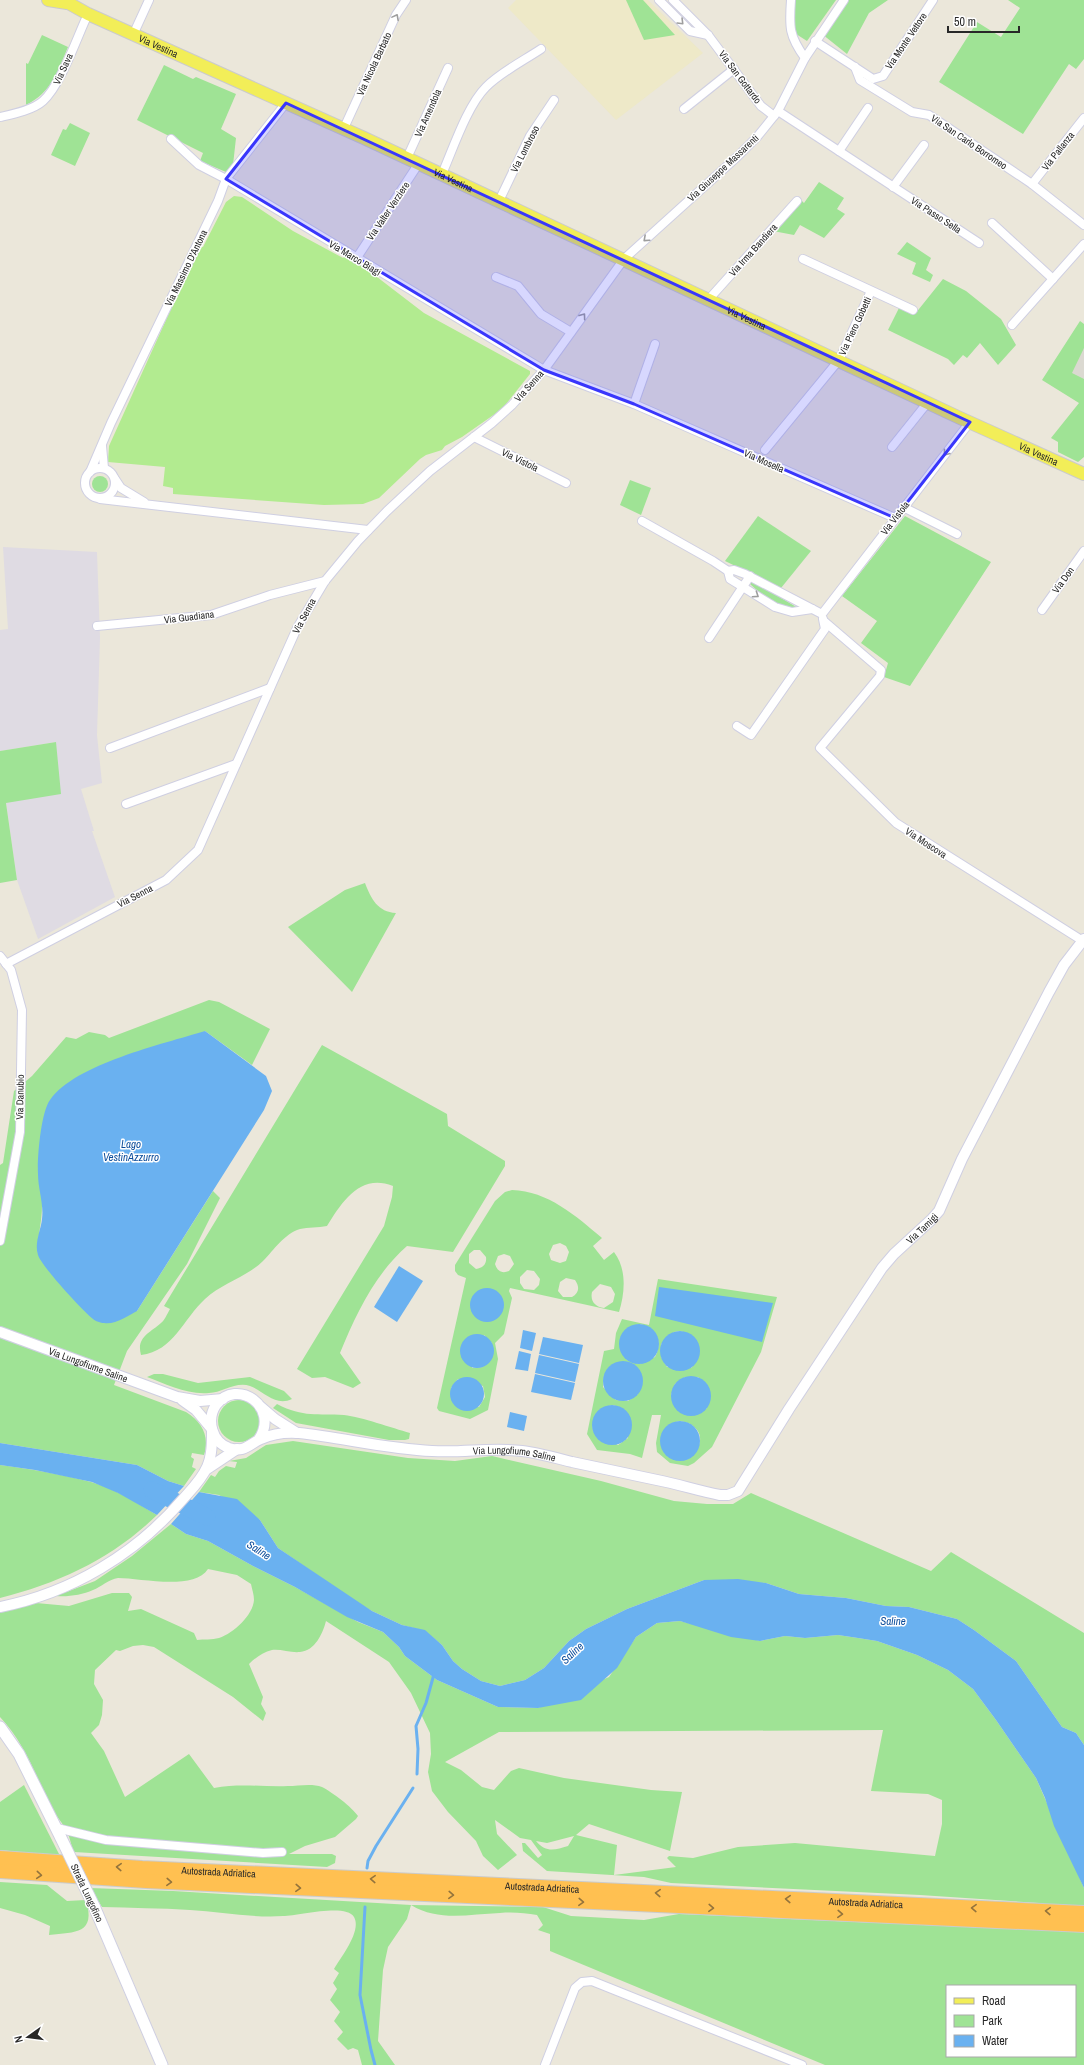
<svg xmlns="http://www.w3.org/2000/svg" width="1084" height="2065" font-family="'Archivo Narrow',sans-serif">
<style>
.industrial{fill:#dfdbe3}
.education{fill:#eee9c8}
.green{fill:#9fe395;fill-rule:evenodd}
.pitch{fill:#b2eb90}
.plaza{fill:#dbd9d1}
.water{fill:#6ab1f0}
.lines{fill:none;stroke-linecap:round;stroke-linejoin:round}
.stream{stroke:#6ab1f0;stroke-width:3}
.river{stroke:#6ab1f0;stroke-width:17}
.minor-casing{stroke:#cfcfe2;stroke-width:10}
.tertiary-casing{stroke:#cfcfe2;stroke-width:12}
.secondary-casing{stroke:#cfcfe2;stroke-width:13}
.primary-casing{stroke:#cbcbcb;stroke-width:14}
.motorway-casing{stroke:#cbcbcb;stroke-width:16}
.minor{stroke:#fff;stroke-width:8}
.tertiary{stroke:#fff;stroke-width:10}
.secondary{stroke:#fff;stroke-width:11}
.primary{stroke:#f2ee58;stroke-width:12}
.motorway{stroke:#ffc051;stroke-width:14}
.secondary-bridge-casing{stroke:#cfcfe2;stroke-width:13;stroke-linecap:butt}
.secondary-bridge{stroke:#fff;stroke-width:11}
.oneway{stroke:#9e9e9e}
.oneway2{stroke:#94743c}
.marked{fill:#3936fc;fill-opacity:0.2;stroke:#3936fc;stroke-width:3;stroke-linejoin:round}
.labels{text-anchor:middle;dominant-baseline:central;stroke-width:3;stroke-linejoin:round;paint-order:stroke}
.street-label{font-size:10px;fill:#282828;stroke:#fff}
.water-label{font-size:11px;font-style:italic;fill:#0b4c9a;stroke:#fff}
</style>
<rect width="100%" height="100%" fill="#ebe7da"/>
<!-- industrial -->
<path class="industrial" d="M3,547L97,552L100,638L97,735L102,783L81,789L94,831H92L115,897L38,939L17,880L6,802L56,742L0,751V630L8,629Z"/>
<!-- education -->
<path class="education" d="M516,0H648L703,53L616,120L508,8Z"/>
<!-- green -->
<g class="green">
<path d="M626,0H643L675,35L644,40Z"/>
<path d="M795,0H836L807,41L793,32Z"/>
<path d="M846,0H888L869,13L847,54L822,34Z"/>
<path d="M1008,0H1084V59L1076,69L1069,64L1023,134L939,82L977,22L1001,37L1020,8Z"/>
<path d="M42,35L68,47C57,72 52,92 26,105V63L28,64Z"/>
<path d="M164,65L193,79L196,77L236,94L221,129L236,138L233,165L226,172L200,161L203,153L137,120Z"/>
<path d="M70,123L90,133L75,166L51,155L63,129L66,130Z"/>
<path d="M819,182L844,198L837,209L845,214L824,238L800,225L794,235L773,231L801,200L804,203Z"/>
<path d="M907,242L931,258L926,270L933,275L930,282L912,274L916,263L897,254Z"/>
<path d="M943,279L966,291L1001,319L1016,345L998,365L980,343L967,358L963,355L954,365L948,359L888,330L900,306L915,314Z"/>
<path d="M1080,321L1084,324V457L1078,462L1058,452V442L1051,438L1079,403L1042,380Z"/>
<circle cx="100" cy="484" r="8"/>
<path d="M630,480L651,488L641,515L620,505Z"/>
<path d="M758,516L811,551L781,588L725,561Z"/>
<path d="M905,516L991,562L910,686L884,677L888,663L861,643L877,621L842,596Z"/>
<path d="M753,581L798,608H784L760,593L750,584Z"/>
<path d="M56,742L61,794L6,803L17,880L0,883V751Z"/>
<path d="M365,883C371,899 378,912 396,913L352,992L288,927L345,890Z"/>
<path d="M209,1000L219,1002L270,1029L252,1065L205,1031L42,1206C42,1223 37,1238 38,1254L137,1311L213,1191L220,1198L187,1264L127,1351L114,1385L186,1412C202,1422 210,1436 204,1455L192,1453L191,1457L194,1459L192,1467L196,1469L184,1486L168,1481L137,1465L0,1443V1165L3,1163L14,1091L32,1076L66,1037L76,1039L89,1032L105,1035L109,1038Z"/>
<path d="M322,1045L447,1114L448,1126L505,1161V1166L453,1252L407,1246C375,1274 356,1314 340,1353L361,1383L353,1388L325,1377L312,1378L297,1369L384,1226L392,1197L393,1186C360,1173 342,1202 327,1226C318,1228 308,1227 300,1229C284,1234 274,1250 263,1261C247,1277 222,1283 205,1299C183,1319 174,1351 141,1355C136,1337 150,1333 161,1323C165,1320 167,1314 170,1309L164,1306Z"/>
<path d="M512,1190C548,1191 576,1216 602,1238L593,1246L604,1260L614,1252C627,1269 625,1293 619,1312L510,1288L509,1291L512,1298L504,1334L495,1343L498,1359L488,1410L470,1419L439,1411L437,1408L466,1278L458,1275L455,1271V1265L495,1201L505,1192ZM560,1243L566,1246L569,1252L566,1261L560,1263L551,1260L549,1254L553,1245ZM474,1250H480L486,1257C487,1264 483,1268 476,1269L469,1263V1254ZM504,1254L510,1256L514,1264L509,1271C502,1274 497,1271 495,1264L498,1256ZM527,1270L534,1271L540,1279L539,1285L534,1290L524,1289L520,1283V1277ZM566,1278L575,1280C580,1287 579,1293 572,1297H563L558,1291L560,1282ZM600,1284L611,1287L615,1294L613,1302L604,1308C595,1307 590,1301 592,1292ZM484,1335L492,1343L483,1367L472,1368ZM458,1379L483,1386L485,1397L479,1407L451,1399V1388Z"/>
<path d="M658,1279L777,1297L761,1352L712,1447L694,1463L688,1466L670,1463L657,1452L656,1443L661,1415H652L642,1458L630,1454L597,1450L587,1434L604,1351L614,1349L616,1333L622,1319L649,1325ZM640,1324C657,1328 663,1342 655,1357L639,1364L627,1360L621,1338L628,1328ZM680,1331C699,1335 705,1354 691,1368L667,1367L661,1357V1344L674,1332ZM604,1375L638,1394L628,1401L616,1400L603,1387ZM685,1377H698L707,1385V1408L696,1415L671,1395L675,1384ZM613,1405L619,1407L628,1438L618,1445L593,1431C591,1417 599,1407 613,1405ZM681,1421C684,1422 690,1423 693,1426C707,1436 698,1454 686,1460L664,1452C656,1437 664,1423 681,1421Z"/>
<path d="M154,1374H163L198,1383L250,1377L284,1391L292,1399C275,1407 264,1391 250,1386C236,1381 222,1393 209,1393C187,1395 166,1384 147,1377Z"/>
<circle cx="239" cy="1421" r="21"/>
<path d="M277,1404C304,1418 317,1413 344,1415C362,1417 392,1428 410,1433L409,1439L405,1440H389L296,1423L273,1408Z"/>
<path d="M293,1441L408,1458L455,1461L492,1456L601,1481L674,1501L707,1504H733L751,1493L931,1571L951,1552L1084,1633V1745L1076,1733L1062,1727L1016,1661L974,1630L957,1619L909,1607L886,1606L846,1598L799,1594L766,1583L704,1580L627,1609L586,1629L569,1641L544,1668L525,1680L500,1686L481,1681L462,1669L453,1661L442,1645L425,1631L402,1625L372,1611L356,1602L278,1548L260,1520L219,1495L199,1492L211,1475L215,1477L219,1471L226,1466L235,1468L237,1462L229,1461L246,1458L266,1445Z"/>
<path d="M0,1465C30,1469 61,1474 91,1482C114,1488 137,1503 157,1515C113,1558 60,1583 0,1598Z"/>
<path d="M171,1524L186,1534L208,1541L253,1566L295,1587L358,1622L383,1632L399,1647L405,1656L437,1680L498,1707L538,1708L609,1677L636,1637L657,1623L680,1621L760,1641L785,1636L805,1638L838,1635L858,1638L877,1641L917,1655L948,1670L973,1689L996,1720L1036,1778L1084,1888V2065H825L550,1951V1934L538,1930L543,1925L537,1915C525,1913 513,1912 500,1913C469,1914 439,1922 411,1905L407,1919L388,1947L383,1970L378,2041L395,2065H362L358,2050L353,2048L348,2050L337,2039L343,2032L334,2021L340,2012L330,2000L337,1989L333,1983L339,1973L334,1969C341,1957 362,1931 354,1917C346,1903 298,1916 283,1916C253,1918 220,1912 190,1910C160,1908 131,1908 102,1907L90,1888L173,1891L411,1905L543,1907L571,1916L644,1920L679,1914L1060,1931L1039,1903L920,1895L671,1883L644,1877L547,1871L523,1851L522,1843H525L538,1858L542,1855L531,1840L520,1838L495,1820L497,1834L517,1855L498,1870L483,1856L476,1841L448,1812L432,1791L428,1772L431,1754L430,1733L411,1693L389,1662L326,1621C323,1633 315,1651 300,1652C291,1653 281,1649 272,1650C263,1652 255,1658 249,1664L263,1697L261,1704L266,1713L263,1721L233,1697L154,1647L143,1645L133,1646L120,1651L116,1650L95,1670L94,1684L103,1700L102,1715L99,1725L91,1733L104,1751L125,1797L189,1754L214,1788C239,1783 263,1787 288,1786C298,1786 312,1783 322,1787C332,1792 352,1807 358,1816L356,1819L335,1837L305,1846L289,1854H332L336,1856L335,1863L327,1867L74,1852C71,1845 69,1834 66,1829C60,1820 54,1813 49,1803C35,1773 23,1741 0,1717V1612L36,1603L69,1606L112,1593H129L132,1597L128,1611L141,1609L194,1633L197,1640C204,1639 212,1640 219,1638C234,1633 253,1615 254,1600C254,1595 252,1589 251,1584L237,1575L208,1569C194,1591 140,1578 118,1578C109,1579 101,1587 93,1590C82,1595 68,1597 56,1596L95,1581L132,1556ZM883,1730L871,1791L928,1794L942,1800V1824L935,1856L795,1843L738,1847L693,1858L669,1856L667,1858L676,1867L614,1875L617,1845L576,1835L589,1824L670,1851L682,1792L651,1790L564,1778L519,1768L511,1771L494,1790L482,1787L461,1770L445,1762L499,1732ZM574,1836L568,1846C555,1850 546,1853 536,1841L547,1843ZM947,1986H1075V2056H947Z"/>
<path d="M24,1785L60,1856L0,1850V1802Z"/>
<path d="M0,1882L47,1885L67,1901L86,1900C96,1934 76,1932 49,1935L50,1926L25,1915L0,1908Z"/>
</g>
<!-- pitch -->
<path class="pitch" d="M234,196L242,197L293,231L343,258L347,254L424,313L530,371V374L502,409L462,437L445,446L442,450L426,455L420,459L379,498L363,504L324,505L173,494V488L163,486L165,467L108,462L109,446L199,247H203L226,202Z"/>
<!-- plaza -->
<path class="plaza" d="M1084,348V379L1072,373Z"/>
<!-- water -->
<g class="water">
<path d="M205,1031L266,1076L272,1091L264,1110L137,1311C128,1316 115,1325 104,1323C101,1323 95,1321 93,1319C82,1310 42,1267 38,1255C34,1243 41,1230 42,1219C44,1204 38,1189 38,1174C37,1158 41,1112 50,1100C75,1064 163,1044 205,1031Z"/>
<path d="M399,1266L423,1281L397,1322L374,1307Z"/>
<path d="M659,1287L773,1303L762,1342L655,1316Z"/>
<circle cx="487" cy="1305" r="17"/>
<circle cx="639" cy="1344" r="20"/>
<path d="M523,1330L536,1333L532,1351L520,1348Z"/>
<circle cx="680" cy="1351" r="20"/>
<circle cx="477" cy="1351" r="17"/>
<path d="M543,1337L583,1345L579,1363L539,1354Z"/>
<path d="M519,1351L531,1354L528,1371L515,1369Z"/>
<path d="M539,1355L579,1364L575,1382L535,1373Z"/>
<circle cx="623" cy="1381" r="20"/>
<path d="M535,1374L575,1383L571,1400L531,1392Z"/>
<circle cx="691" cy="1396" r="20"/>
<circle cx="467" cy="1394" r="17"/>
<circle cx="612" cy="1425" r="20"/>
<path d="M510,1412L527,1416L524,1431L507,1427Z"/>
<circle cx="680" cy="1441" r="20"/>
<path d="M0,1443L137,1465L168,1481L184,1486L157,1515L118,1493L92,1482L35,1470L0,1465Z"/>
<path d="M199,1492L237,1499L260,1520L278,1548L372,1611L402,1625L425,1630L442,1645L453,1661L462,1669L481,1681L500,1686L525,1680L544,1668L569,1641L586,1629L627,1609L704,1580L738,1579L766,1583L799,1594L846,1598L886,1606L909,1607L957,1619L974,1630L1016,1661L1062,1727L1076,1733L1084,1745V1888L1054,1826L1045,1798L1036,1778L996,1720L973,1689L948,1670L917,1655L877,1641L858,1638L838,1635L805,1638L785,1636L760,1641L731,1637L680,1621L657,1623L636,1637L617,1668L581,1700L538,1708L498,1707L437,1680L405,1656L399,1647L383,1632L347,1617L295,1587L253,1566L208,1541L186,1534L171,1524Z"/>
</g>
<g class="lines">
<!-- stream -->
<g class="stream">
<path d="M417,1774L418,1749L416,1726L426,1703L434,1674"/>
<path d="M367,1868L368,1861L376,1846L413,1788"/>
<path d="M365,1907L360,1995L371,2050L375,2065"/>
</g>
<!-- river -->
<path class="river" d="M152,1490L207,1517"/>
<defs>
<g id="minor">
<path d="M659,0L690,31L708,35"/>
<path d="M673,0L708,35L761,106L774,116"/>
<path d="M791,0C789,27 789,36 805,58"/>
<path d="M133,35L149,0"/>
<path d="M815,41L873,79L883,76L933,0"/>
<path d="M855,67L860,80L912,112L929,115L1032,184L1084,225"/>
<path d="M684,109L734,69"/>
<path d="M778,111L979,243"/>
<path d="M0,117C13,114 33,110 43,101C61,85 77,37 88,14"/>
<path d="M344,128L396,15L406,0"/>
<path d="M171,139L199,165L226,179L544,370L634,404L895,518"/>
<path d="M839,151L868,108"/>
<path d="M407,158L448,68"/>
<path d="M442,174C453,149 467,106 486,87C501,72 523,61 541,49"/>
<path d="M1032,184L1084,118"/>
<path d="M893,187L924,145"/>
<path d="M499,201L530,136L554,100"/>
<path d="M992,223L1053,279"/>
<path d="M356,259L419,163"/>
<path d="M803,259L913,310"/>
<path d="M496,277L518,286L541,314L571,332"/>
<path d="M709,299L797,201"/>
<path d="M1012,325L1084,244"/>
<path d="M634,404L655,344"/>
<path d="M474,437L566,483"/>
<path d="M102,446L104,468"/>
<path d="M892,447L928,402"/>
<path d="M765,450L839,360L871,291"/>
<circle cx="100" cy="483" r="15"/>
<path d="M90,472L111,423L218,201L226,179L286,103"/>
<path d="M115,479L121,488L144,502"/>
<path d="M100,499L368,530"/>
<path d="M903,507L957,534"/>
<path d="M642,521L713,561L728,571L730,579L775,607L792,612L812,609"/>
<path d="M728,571L734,570L745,574L822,614L970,422"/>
<path d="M1042,610L1084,551"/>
<path d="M825,622L881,670L880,676L820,748L896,823L1083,941"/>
<path d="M97,626L211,615L270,595L325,581"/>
<path d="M709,638L750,576"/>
<path d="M737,726L751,735L825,629L823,619"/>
<path d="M110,748L270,688"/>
<path d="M126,804L236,764"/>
<path d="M0,956L11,970L22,1010L20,1132L0,1241"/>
<path d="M6,964L166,880L198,850L297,628L325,581L358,541L387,511L430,471L492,423L512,405L544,370L624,259L738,156L757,137L778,111L805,58L844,0"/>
<path d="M57,1828L106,1840L263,1853L282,1852"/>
<path d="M545,2065L575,1988L582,1982L592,1981L802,2065"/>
</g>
<g id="tertiary">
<path id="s1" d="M0,1332L177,1397L200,1401L223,1399"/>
<path d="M182,1400L196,1410L211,1428"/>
<path d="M261,1407L275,1419L297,1433"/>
<path id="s2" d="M259,1439C280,1407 237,1377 216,1405C206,1420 212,1442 229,1448C245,1453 249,1444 261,1439C272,1434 287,1432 299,1433C344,1438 387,1449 432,1451C463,1453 492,1447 522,1451C539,1453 556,1458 572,1462C601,1468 629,1474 657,1480C678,1484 699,1491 720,1495H728L738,1491L789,1409L882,1268L894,1254L931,1220L939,1211L962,1159L1049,992L1064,965L1084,939"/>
<path d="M207,1469L237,1449"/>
<path d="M0,1607C71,1593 136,1554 183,1499C191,1490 202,1479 207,1467C212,1456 212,1443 212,1431"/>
</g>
<g id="secondary">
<path d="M0,1727L19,1754L61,1838"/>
<path d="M94,1906L162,2065"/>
</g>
<g id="primary">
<path d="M48,0L67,3"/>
<path id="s3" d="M63,0L88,14L364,138L960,418L1084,474"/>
</g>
<g id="motorway">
<path id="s4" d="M0,1858L142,1868L1084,1913"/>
<path d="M0,1871L146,1881L1084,1925"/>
</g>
</defs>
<!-- minor casing -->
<use href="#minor" class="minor-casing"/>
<!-- tertiary casing -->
<use href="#tertiary" class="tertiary-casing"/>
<!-- secondary casing -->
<use href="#secondary" class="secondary-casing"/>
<!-- primary casing -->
<use href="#primary" class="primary-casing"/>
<!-- motorway casing -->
<use href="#motorway" class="motorway-casing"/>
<!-- minor -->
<use href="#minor" class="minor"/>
<!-- tertiary -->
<use href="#tertiary" class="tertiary"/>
<!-- secondary -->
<use href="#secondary" class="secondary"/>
<!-- primary -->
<use href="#primary" class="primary"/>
<!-- motorway -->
<use href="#motorway" class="motorway"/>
<defs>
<path id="secondary-bridge" d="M61,1838L94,1906"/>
</defs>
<!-- secondary-bridge casing -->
<use href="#secondary-bridge" class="secondary-bridge-casing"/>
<!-- secondary-bridge -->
<use href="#secondary-bridge" class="secondary-bridge"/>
</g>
<!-- one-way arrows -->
<defs><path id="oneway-chevron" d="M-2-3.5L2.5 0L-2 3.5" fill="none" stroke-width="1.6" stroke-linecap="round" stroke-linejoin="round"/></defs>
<g class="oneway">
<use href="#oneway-chevron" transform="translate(396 17) rotate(-62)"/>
<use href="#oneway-chevron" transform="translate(681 22) rotate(45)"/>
<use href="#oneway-chevron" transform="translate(646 239) rotate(138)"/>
<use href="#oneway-chevron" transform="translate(583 316) rotate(-54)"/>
<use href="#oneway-chevron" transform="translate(946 453) rotate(128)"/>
<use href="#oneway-chevron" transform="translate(756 595) rotate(34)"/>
</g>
<g class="oneway2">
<use href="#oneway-chevron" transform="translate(119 1867) rotate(-177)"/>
<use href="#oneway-chevron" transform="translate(39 1875) rotate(5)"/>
<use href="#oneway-chevron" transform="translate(373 1879) rotate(-177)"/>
<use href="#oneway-chevron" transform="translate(169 1882) rotate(3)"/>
<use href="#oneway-chevron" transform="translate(298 1888) rotate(3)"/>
<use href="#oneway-chevron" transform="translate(658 1893) rotate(-177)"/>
<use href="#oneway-chevron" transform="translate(451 1895) rotate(3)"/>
<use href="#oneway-chevron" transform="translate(788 1899) rotate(-177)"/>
<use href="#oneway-chevron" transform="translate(581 1902) rotate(3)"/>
<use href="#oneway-chevron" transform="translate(711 1908) rotate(3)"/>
<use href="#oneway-chevron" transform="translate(974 1908) rotate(-178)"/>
<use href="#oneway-chevron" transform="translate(1048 1911) rotate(-177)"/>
<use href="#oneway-chevron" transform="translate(840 1914) rotate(3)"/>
</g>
<!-- marked area -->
<path class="marked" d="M286,103L970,422L895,518L634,404L544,370L226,179Z"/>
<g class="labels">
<!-- street labels -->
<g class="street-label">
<text transform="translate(906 41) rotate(-56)">Via Monte Vettore</text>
<text stroke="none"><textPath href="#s3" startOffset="106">Via Vestina</textPath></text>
<text transform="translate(374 64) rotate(-65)">Via Nicola Barbato</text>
<text transform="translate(63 69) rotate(-65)">Via Sava</text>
<text transform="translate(740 77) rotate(53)">Via San Gottardo</text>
<text transform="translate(428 113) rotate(-66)">Via Amendola</text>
<text transform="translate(969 142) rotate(34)">Via San Carlo Borromeo</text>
<text transform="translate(525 149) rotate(-63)">Via Lombroso</text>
<text transform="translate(1058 151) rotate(-52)">Via Pallanza</text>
<text transform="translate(723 168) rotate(-43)">Via Giuseppe Massarenti</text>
<text stroke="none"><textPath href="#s3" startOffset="430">Via Vestina</textPath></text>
<text transform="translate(388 211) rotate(-56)">Via Valter Verziere</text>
<text transform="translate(936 215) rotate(33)">Via Passo Sella</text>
<text transform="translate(753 250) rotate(-48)">Via Irma Bandiera</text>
<text transform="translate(355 258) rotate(31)">Via Marco Biagi</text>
<text transform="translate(186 268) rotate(-64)">Via Massimo D'Antona</text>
<text stroke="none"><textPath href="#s3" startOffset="754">Via Vestina</textPath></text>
<text transform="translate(855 326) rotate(-65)">Via Piero Gobetti</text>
<text transform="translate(529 386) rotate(-48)">Via Senna</text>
<text stroke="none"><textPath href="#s3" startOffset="1076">Via Vestina</textPath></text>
<text transform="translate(520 460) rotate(26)">Via Vistola</text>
<text transform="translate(764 461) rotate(24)">Via Mosella</text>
<text transform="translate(895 518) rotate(-52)">Via Vistola</text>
<text transform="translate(1063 580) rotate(-54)">Via Don</text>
<text transform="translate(304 616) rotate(-62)">Via Senna</text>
<text transform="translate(189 617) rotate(-7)">Via Guadiana</text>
<text transform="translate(926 843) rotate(33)">Via Moscova</text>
<text transform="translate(135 896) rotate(-27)">Via Senna</text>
<text transform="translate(20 1097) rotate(-89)">Via Danubio</text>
<text stroke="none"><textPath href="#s2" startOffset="979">Via Tamigi</textPath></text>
<text stroke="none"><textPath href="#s1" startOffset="94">Via Lungofiume Saline</textPath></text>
<text stroke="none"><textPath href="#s2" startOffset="428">Via Lungofiume Saline</textPath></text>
<text stroke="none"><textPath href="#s4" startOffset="219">Autostrada Adriatica</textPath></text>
<text stroke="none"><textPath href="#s4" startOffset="543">Autostrada Adriatica</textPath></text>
<text transform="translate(87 1893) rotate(65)">Strada Lungofino</text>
<text stroke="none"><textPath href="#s4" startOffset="867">Autostrada Adriatica</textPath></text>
</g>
<!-- water labels -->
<g class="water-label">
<text x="131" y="1144">Lago<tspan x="131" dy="13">VestinAzzurro</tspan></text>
<text transform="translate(259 1550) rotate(33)">Saline</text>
<text x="893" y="1621">Saline</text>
<text transform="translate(572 1653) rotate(-43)">Saline</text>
</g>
</g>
<!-- legend -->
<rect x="946" y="1985" width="130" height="72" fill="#ffffff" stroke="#a9a9a9"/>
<rect x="954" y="1998" width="20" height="6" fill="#f2ee58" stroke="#a9a9a9"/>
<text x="982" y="2005" font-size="12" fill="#282828">Road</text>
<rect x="954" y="2015" width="20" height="12" fill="#9fe395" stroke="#a9a9a9"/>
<text x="982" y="2025" font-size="12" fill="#282828">Park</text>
<rect x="954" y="2035" width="20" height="12" fill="#6ab1f0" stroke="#a9a9a9"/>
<text x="982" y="2045" font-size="12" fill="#282828">Water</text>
<!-- north arrow -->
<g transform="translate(28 2037) rotate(256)" stroke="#ffffff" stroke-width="3" paint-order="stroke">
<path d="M0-3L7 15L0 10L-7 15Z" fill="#282828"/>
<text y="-6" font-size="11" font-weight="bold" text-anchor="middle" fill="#282828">N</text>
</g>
<!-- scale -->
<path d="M948 26v6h71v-6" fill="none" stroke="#282828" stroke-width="2"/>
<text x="954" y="26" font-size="12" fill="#282828" stroke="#ffffff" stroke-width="3" paint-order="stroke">50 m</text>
</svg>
